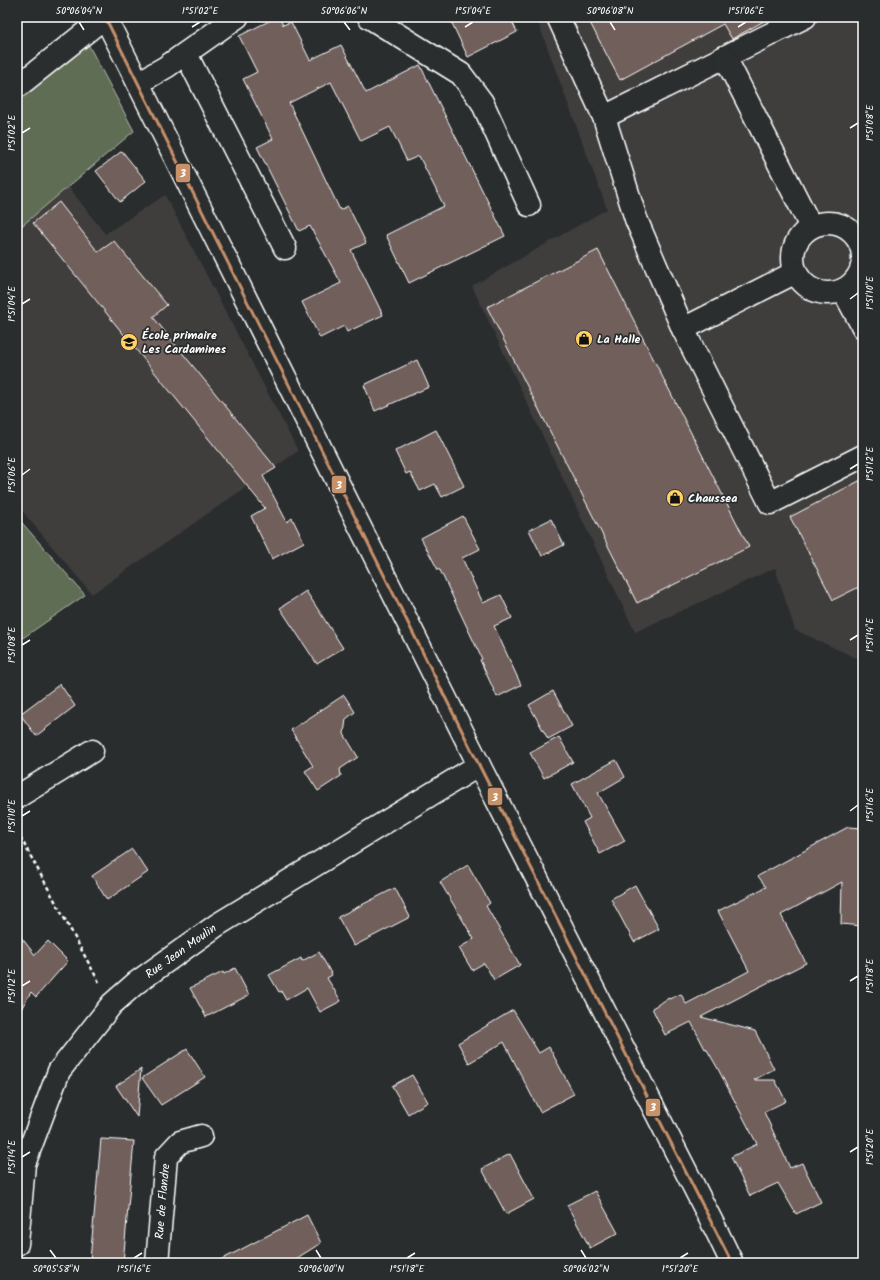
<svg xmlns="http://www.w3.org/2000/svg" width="880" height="1280" font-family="Kalam,sans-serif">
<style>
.built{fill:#3f3c3c}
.green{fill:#616d54;stroke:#b0b6aa}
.building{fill:#715f5c;stroke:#fff}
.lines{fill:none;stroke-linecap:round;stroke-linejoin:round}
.minor-casing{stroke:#fff;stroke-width:25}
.path{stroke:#fff;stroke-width:2.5;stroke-dasharray:4 3;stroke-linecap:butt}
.minor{stroke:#2a2d2e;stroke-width:22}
.bus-1-casing{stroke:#2a2d2e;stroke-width:6}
.bus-1{stroke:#c7916a;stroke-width:3}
.ticks{fill:none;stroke:#fff;stroke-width:1.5}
.labels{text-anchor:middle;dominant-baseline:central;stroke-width:3.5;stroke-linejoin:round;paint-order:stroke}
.poi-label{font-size:12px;font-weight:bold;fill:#fff;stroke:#2a2d2e;text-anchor:start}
.street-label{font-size:12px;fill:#fff;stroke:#2a2d2e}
.line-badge{stroke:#2a2d2e;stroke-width:1.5}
.badge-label{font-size:11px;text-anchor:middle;font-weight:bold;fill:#fff}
.neatline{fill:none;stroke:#fff;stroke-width:1.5}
.ticks-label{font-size:10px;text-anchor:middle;fill:#fff}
</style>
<rect width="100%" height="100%" fill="#2a2d2e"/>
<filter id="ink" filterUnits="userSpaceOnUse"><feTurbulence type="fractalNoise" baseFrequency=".025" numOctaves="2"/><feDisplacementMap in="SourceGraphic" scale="8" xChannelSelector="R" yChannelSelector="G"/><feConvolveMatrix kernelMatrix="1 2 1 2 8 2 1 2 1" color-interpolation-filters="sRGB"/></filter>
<g filter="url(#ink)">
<!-- built -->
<g class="built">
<path d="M536,17H863V661L795,630L775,568L635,632L472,286L607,209Z"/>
<path d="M68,186L105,234L165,195L298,451L92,594L17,505V230Z"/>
</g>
<!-- green -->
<g class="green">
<path d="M78,25L134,131L17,230V76Z"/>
<path d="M17,517L85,595L17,642Z"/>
</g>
<!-- building -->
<g class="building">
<path d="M277,17H279L283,25L291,22L310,60L341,45L366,93L420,65L505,236L409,283L386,235L444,206L419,156L407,161L390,127L361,141L331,82L289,103L340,210L348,206L366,243L351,250L383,315L347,332L344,326L320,338L302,302L341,283L310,226L299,231L257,147L273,139L243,79L257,72L239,36Z"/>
<path d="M449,17H510L517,32L468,57Z"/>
<path d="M587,17H771L732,39L723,24L620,80Z"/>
<path d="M122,151L146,181L120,202L96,171Z"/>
<path d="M59,202L98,252L114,241L167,305L153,317L276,468L263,476L287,522L292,518L304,542L272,559L251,516L265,508L33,223Z"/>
<path d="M598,250L749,547L637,603L487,307Z"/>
<path d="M417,360L429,387L375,411L364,385Z"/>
<path d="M436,430L464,486L442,497L435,484L420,491L410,472L406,474L395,451Z"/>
<path d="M863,479V585L833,600L790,517Z"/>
<path d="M463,516L480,549L462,558L483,603L501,595L512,618L494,626L521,685L497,697L480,660L482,659L440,570H438L421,538Z"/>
<path d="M551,519L564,545L542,556L529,530Z"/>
<path d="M306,591L343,648L317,664L280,608Z"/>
<path d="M60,684L75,706L36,736L20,714Z"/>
<path d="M553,691L572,726L548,739L529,705Z"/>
<path d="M344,695L355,712L346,719L344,734L358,757L340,769L341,776L318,791L305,771L313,766L291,730Z"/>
<path d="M559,737L573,762L544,778L530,753Z"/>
<path d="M616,760L625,777L598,793L625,841L600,854L583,822L590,818L572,784Z"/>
<path d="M848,827L863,828V926L841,924L842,882L781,915L806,963L701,1017L755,1031L774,1069L754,1080H775L786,1101L764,1112L790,1168L802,1163L821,1202L796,1214L778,1183L750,1196L731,1157L757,1144L717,1067L706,1048L705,1049L691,1022L665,1035L652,1008L669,998V999L681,994L686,1004L749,971L718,911L766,887L758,876Z"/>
<path d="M132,849L148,872L107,900L92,876Z"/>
<path d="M468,865L490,903L486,906L520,965L494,980L484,963L472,970L459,948L474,939L440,882Z"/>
<path d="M635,885L659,929L634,942L611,899Z"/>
<path d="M395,888L410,917L354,946L338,917Z"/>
<path d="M17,932L35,955L48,941L68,961L36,997L31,992L17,1016Z"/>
<path d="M319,952L332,975L327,978L341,1001L320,1012L307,988L286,1000L281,991L279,992L269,975L301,958L302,961Z"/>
<path d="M235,968L249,995L206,1017L190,988L223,972L224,974Z"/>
<path d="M513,1010L539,1053L549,1047L574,1094L540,1112L504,1042L469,1063L458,1043Z"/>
<path d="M187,1049L205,1077L161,1105L142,1078Z"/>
<path d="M141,1069L137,1117L116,1086Z"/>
<path d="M412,1075L428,1102L408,1114L392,1086Z"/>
<path d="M101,1139L134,1141L123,1263H94V1261L90,1260Z"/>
<path d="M510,1154L534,1199L506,1214L482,1169Z"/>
<path d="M595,1191L618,1233L590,1248L567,1205Z"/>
<path d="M307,1215L321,1243L289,1263H215Z"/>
</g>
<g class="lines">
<defs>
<g id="minor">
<path d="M105,17L479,765L718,1234L732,1263"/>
<path d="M369,17L461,74L482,102L529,205"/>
<path d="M558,17L604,117"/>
<path d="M805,17L604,117L636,219L683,329L770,503L863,456"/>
<path d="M186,54L285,248"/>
<path d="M725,57L811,227"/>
<path d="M138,83L166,67L237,17"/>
<path d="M17,87L105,17"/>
<circle cx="828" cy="258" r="35"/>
<path d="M843,290L863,327"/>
<path d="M683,329L796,272"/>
<path d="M17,797L92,751"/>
<path id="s1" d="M17,1244L24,1164L59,1071L112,1004L136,983L217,925L479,765"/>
<path id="s2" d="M157,1263L166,1157L180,1142L201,1136"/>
</g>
</defs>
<!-- minor casing -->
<use href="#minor" class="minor-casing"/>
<!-- path -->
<path class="path" d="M17,831L100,984"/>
<!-- minor -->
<use href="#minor" class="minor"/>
<defs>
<path id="bus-1" d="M105,17L479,765L732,1263"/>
</defs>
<!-- bus-1 casing -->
<use href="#bus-1" class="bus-1-casing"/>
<!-- bus-1 -->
<use href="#bus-1" class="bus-1"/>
</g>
</g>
<!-- ticks -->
<path class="ticks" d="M79,22L84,30M344,22L350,30M610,22L615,30M192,27L200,22M465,27L473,22M738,27L746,22M850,128L858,123M22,133L30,128M850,299L858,293M22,304L30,299M850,469L858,464M22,475L30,469M850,640L858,635M22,645L30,640M850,811L858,805M22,816L30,811M850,981L858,976M22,986L30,981M850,1152L858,1147M22,1157L30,1152M50,1250L56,1258M316,1250L321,1258M581,1250L586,1258M134,1258L142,1253M407,1258L415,1253M680,1258L688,1253"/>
<!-- icons -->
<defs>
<symbol id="shop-disc" viewBox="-11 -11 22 22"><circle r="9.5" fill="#ffd166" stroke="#2a2d2e"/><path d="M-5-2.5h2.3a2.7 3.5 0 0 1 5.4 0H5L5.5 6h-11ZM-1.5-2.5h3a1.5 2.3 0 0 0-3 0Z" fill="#111"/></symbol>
<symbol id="school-disc" viewBox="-11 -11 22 22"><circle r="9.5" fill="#ffd166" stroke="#2a2d2e"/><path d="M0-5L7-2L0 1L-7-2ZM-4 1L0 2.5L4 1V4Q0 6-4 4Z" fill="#111"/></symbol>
</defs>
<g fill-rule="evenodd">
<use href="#shop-disc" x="574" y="329" width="20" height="20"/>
<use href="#school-disc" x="119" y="332" width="20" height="20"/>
<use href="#shop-disc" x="665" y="488" width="20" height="20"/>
</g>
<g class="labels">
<!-- poi labels -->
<g class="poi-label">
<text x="142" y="335">École primaire<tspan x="142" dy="14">Les Cardamines</tspan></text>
<text x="597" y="339">La Halle</text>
<text x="688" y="498">Chaussea</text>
</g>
<!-- street labels -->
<g class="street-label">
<text stroke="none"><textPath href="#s1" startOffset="352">Rue Jean Moulin</textPath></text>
<text stroke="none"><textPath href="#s2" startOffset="62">Rue de Flandre</textPath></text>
</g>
</g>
<g class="line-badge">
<rect x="175" y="163" width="16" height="20" rx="4" fill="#c7916a"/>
<rect x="331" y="475" width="16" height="19" rx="4" fill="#c7916a"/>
<rect x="487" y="787" width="16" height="19" rx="4" fill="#c7916a"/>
<rect x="645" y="1098" width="16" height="19" rx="4" fill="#c7916a"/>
</g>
<g class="badge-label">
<text x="183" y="177">3</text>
<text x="339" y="489">3</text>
<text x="495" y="801">3</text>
<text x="653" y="1111">3</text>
</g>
<!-- margin -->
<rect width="880" height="1280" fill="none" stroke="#2a2d2e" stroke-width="44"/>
<rect x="22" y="22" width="836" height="1236" class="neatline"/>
<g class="ticks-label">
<text x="79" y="14">50°06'04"N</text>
<text x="200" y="14">1°51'02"E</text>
<text x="344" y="14">50°06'06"N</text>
<text x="473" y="14">1°51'04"E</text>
<text x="610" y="14">50°06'08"N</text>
<text x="746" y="14">1°51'06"E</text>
<text transform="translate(869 123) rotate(-90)" y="4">1°51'08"E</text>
<text transform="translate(11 133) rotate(-90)" y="4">1°51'02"E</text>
<text transform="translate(869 293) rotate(-90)" y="4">1°51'10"E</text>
<text transform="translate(11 304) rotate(-90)" y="4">1°51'04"E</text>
<text transform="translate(869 464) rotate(-90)" y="4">1°51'12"E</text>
<text transform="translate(11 475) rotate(-90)" y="4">1°51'06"E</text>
<text transform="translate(869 635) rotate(-90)" y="4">1°51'14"E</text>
<text transform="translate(11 645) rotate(-90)" y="4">1°51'08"E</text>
<text transform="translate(869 805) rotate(-90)" y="4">1°51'16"E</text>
<text transform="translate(11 816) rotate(-90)" y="4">1°51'10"E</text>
<text transform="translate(869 976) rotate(-90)" y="4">1°51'18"E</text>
<text transform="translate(11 986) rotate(-90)" y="4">1°51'12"E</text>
<text transform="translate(869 1147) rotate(-90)" y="4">1°51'20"E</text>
<text transform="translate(11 1157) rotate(-90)" y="4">1°51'14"E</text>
<text x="56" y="1272">50°05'58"N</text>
<text x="134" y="1272">1°51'16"E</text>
<text x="321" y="1272">50°06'00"N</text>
<text x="407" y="1272">1°51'18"E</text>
<text x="586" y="1272">50°06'02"N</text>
<text x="680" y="1272">1°51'20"E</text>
</g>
</svg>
